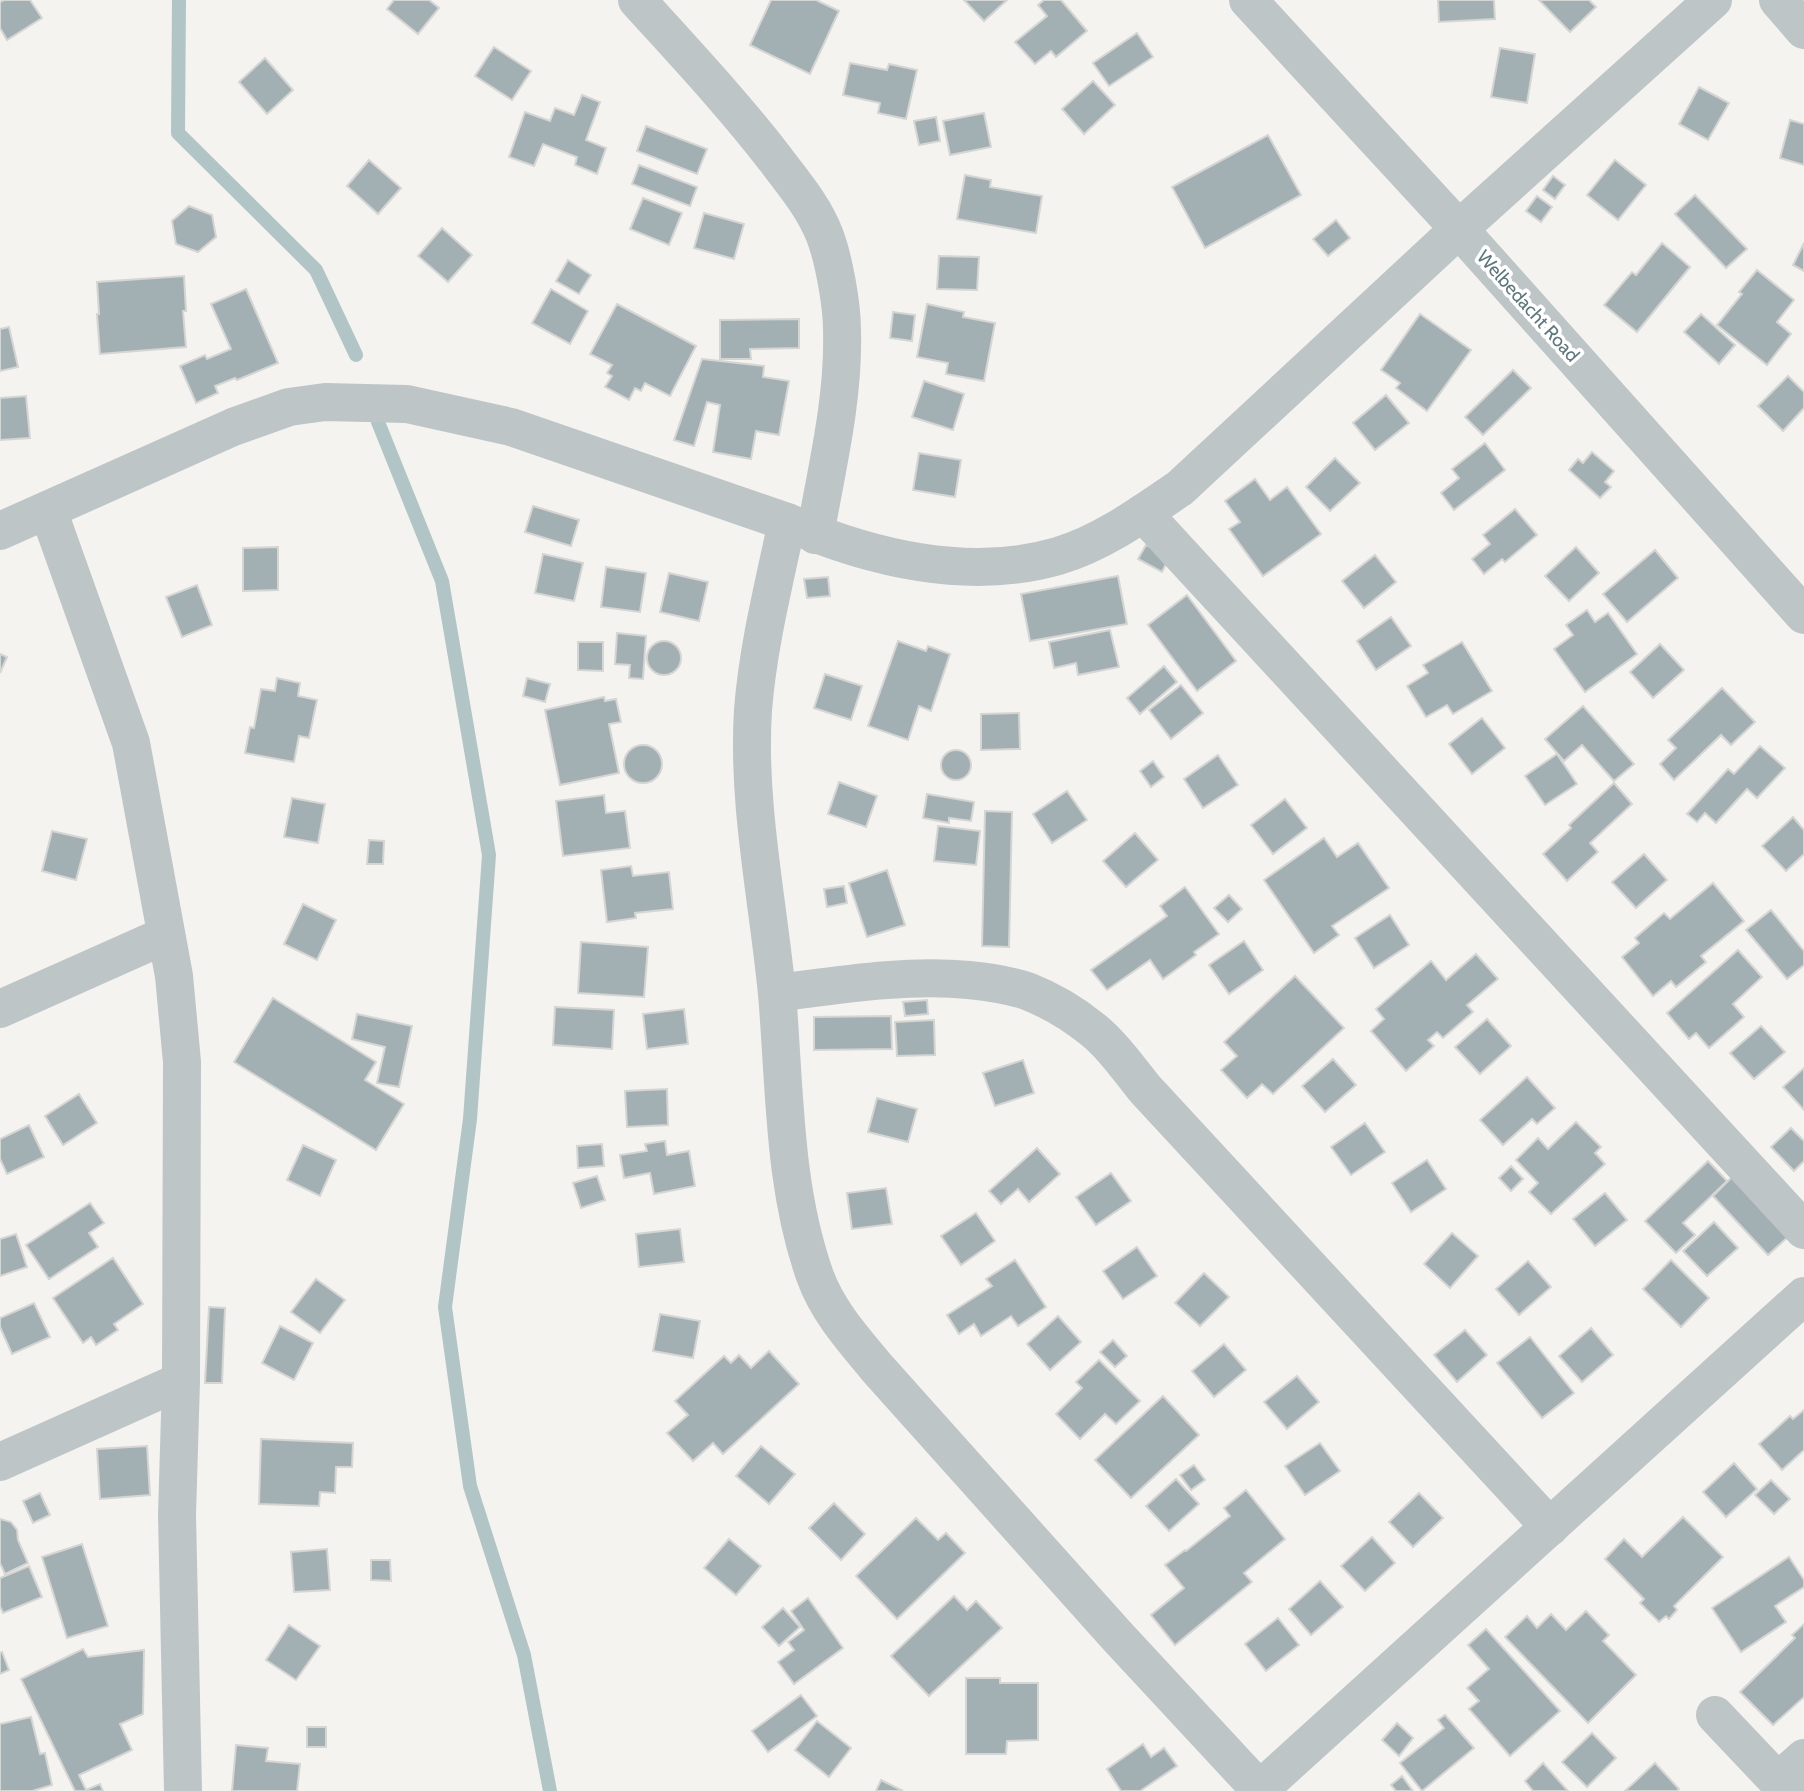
<svg xmlns="http://www.w3.org/2000/svg" width="1804" height="1791" font-family="Cabin,sans-serif">
<style>
.lines{fill:none;stroke-linecap:round;stroke-linejoin:round}
.stream{stroke:#b2c5c6;stroke-width:14}
.building{fill:#a3b0b3;stroke:#d5d5d3;stroke-width:2}
.minor{stroke:#bec5c7;stroke-width:38}
.labels{text-anchor:middle;dominant-baseline:central;stroke-width:7;stroke-linejoin:round;paint-order:stroke}
.street-label{font-size:19px;fill:#5d777d;stroke:#fff}
</style>
<rect width="100%" height="100%" fill="#f4f3f0"/>
<g class="lines">
<!-- stream -->
<g class="stream">
<path d="M179,0L178,133L316,270L356,355"/>
<path d="M378,422L442,581L489,855L470,1119L445,1307L470,1486L524,1655L550,1791"/>
</g>
</g>
<!-- building -->
<g class="building">
<path d="M4,0H30L42,18L7,40L0,28V2Z"/>
<path d="M394,0H429L439,8L418,34L387,9Z"/>
<path d="M771,0H816L839,11L810,74L750,45Z"/>
<path d="M964,0H1007L984,21Z"/>
<path d="M1044,0H1061L1087,31L1056,57L1051,51L1035,64L1015,42L1047,16L1038,5Z"/>
<path d="M1438,0H1494L1495,19L1439,22Z"/>
<path d="M1539,0H1589L1596,7L1570,32Z"/>
<path d="M1137,33L1153,57L1109,86L1093,63Z"/>
<path d="M494,47L531,71L512,100L475,76Z"/>
<path d="M1500,48L1535,54L1527,103L1491,97Z"/>
<path d="M265,58L293,90L267,114L239,82Z"/>
<path d="M850,63L887,70L889,64L917,70L906,119L878,113L880,103L843,95Z"/>
<path d="M1093,81L1115,105L1084,134L1062,109Z"/>
<path d="M1699,87L1729,103L1708,140L1679,124Z"/>
<path d="M582,95L600,102L586,140L606,148L597,174L575,165L577,157L543,144L534,166L509,157L525,112L550,121L555,108L574,115Z"/>
<path d="M984,113L991,147L950,155L943,121Z"/>
<path d="M936,117L940,141L919,145L914,121Z"/>
<path d="M1790,120L1804,124V165L1780,158Z"/>
<path d="M646,126L707,149L697,174L637,151Z"/>
<path d="M1268,135L1301,195L1205,248L1172,187Z"/>
<path d="M369,160L401,188L378,214L347,186Z"/>
<path d="M1615,160L1646,185L1618,220L1587,195Z"/>
<path d="M639,165L697,187L690,206L632,184Z"/>
<path d="M965,175L991,180L990,187L1042,196L1036,233L957,219Z"/>
<path d="M1553,176L1565,185L1555,199L1543,190Z"/>
<path d="M1695,195L1747,249L1726,268L1675,214Z"/>
<path d="M1537,196L1552,207L1541,222L1526,211Z"/>
<path d="M643,198L682,213L669,245L630,229Z"/>
<path d="M189,206L212,215L216,237L198,252L176,244L172,221Z"/>
<path d="M704,213L744,224L734,259L694,248Z"/>
<path d="M1336,220L1350,238L1328,256L1313,239Z"/>
<path d="M442,228L472,255L448,282L418,256Z"/>
<path d="M1662,243L1690,267L1637,332L1604,305L1632,272L1636,275Z"/>
<path d="M1804,243V271L1793,265Z"/>
<path d="M939,256L979,257L977,290L937,289Z"/>
<path d="M568,260L591,275L579,294L556,281Z"/>
<path d="M1757,270L1794,300L1777,322L1791,334L1767,365L1717,325L1742,294L1739,292Z"/>
<path d="M184,276L186,311H183L186,347L100,354L97,314H99L97,282Z"/>
<path d="M246,289L278,363L237,380L235,378L215,386L218,393L196,403L180,366L205,355L207,359L231,349L211,304Z"/>
<path d="M551,289L588,311L570,344L532,323Z"/>
<path d="M617,304L696,346L670,396L645,383L641,391L635,388L629,400L605,387L612,376L607,373L612,365L590,354Z"/>
<path d="M927,304L964,312L963,317L995,323L984,381L946,374L948,363L917,357Z"/>
<path d="M893,312L915,315L912,341L890,338Z"/>
<path d="M1420,314L1471,350L1427,411L1396,388L1400,383L1381,370Z"/>
<path d="M1701,314L1735,345L1719,364L1684,332Z"/>
<path d="M799,319V348L750,349L751,359H720V320Z"/>
<path d="M9,327L18,367L0,371V329Z"/>
<path d="M702,359L764,366L763,377L789,381L779,435L756,431L751,459L713,452L720,405L707,402L694,446L674,440Z"/>
<path d="M1513,370L1531,388L1483,435L1465,417Z"/>
<path d="M1788,376L1804,392V408L1783,431L1758,406Z"/>
<path d="M924,381L964,394L953,430L912,417Z"/>
<path d="M1386,395L1409,423L1375,450L1353,423Z"/>
<path d="M26,396L30,438L0,440V398Z"/>
<path d="M1485,443L1505,470L1454,510L1441,493L1459,478L1452,469Z"/>
<path d="M1592,452L1614,471L1605,482L1611,487L1600,498L1569,470L1578,459L1583,463Z"/>
<path d="M919,453L961,460L955,497L913,490Z"/>
<path d="M1335,458L1360,483L1330,511L1306,487Z"/>
<path d="M1255,479L1270,500L1287,487L1321,534L1263,576L1229,529L1240,522L1225,501Z"/>
<path d="M533,506L579,520L571,546L525,532Z"/>
<path d="M1515,509L1537,535L1505,562L1502,559L1484,574L1472,559L1490,544L1483,535Z"/>
<path d="M1146,545L1169,558L1162,572L1138,559Z"/>
<path d="M278,547V590L243,591V548Z"/>
<path d="M1576,547L1599,573L1569,601L1545,576Z"/>
<path d="M1655,550L1678,578L1627,622L1603,594Z"/>
<path d="M543,554L583,563L574,601L535,593Z"/>
<path d="M1375,555L1396,582L1364,608L1342,581Z"/>
<path d="M606,567L646,573L640,612L601,607Z"/>
<path d="M669,573L708,582L699,621L660,612Z"/>
<path d="M1118,576L1127,624L1030,641L1021,594Z"/>
<path d="M828,577L830,596L807,598L804,579Z"/>
<path d="M197,585L212,625L182,637L166,597Z"/>
<path d="M1187,595L1236,661L1197,691L1148,625Z"/>
<path d="M1587,610L1595,622L1608,613L1637,654L1585,692L1554,649L1573,635L1566,625Z"/>
<path d="M1391,617L1411,646L1376,670L1357,641Z"/>
<path d="M1110,630L1119,667L1078,675L1076,663L1054,668L1049,642Z"/>
<path d="M617,633L646,636L643,679L629,678L630,665L615,664Z"/>
<circle cx="664" cy="658" r="17"/>
<path d="M898,641L926,651L928,646L950,654L931,711L919,706L908,740L868,726Z"/>
<path d="M578,642H603V671L578,670Z"/>
<path d="M1462,642L1492,691L1453,714L1447,705L1426,717L1407,686L1428,673L1423,665Z"/>
<path d="M1660,644L1684,670L1653,698L1630,672Z"/>
<path d="M0,654L7,657L0,673Z"/>
<path d="M1164,666L1177,682L1140,714L1127,698Z"/>
<path d="M825,674L862,686L851,720L814,708Z"/>
<path d="M277,678L300,683L298,696L317,700L309,738L299,736L294,762L245,753L250,727L254,728L261,689L275,691Z"/>
<path d="M527,678L550,684L545,702L523,696Z"/>
<path d="M1181,685L1203,713L1171,739L1149,710Z"/>
<path d="M1722,688L1755,722L1731,745L1721,735L1674,780L1660,764L1676,748L1668,740Z"/>
<path d="M604,697L605,701L616,699L621,722L609,724L619,773L560,785L545,710Z"/>
<path d="M1583,706L1634,764L1614,781L1582,745L1564,761L1545,739Z"/>
<path d="M1019,713L1020,749L981,750V714Z"/>
<path d="M1482,718L1505,748L1472,774L1449,744Z"/>
<circle cx="643" cy="764" r="19"/>
<path d="M1760,746L1785,768L1757,798L1747,789L1716,823L1705,813L1697,822L1687,814L1728,769L1734,774Z"/>
<circle cx="956" cy="765" r="15"/>
<path d="M1557,754L1577,784L1545,805L1525,776Z"/>
<path d="M1218,755L1238,785L1203,808L1184,779Z"/>
<path d="M1153,761L1164,777L1151,787L1140,771Z"/>
<path d="M839,782L877,796L866,827L828,814Z"/>
<path d="M1614,783L1632,804L1590,843L1598,852L1567,881L1543,854L1571,828L1569,825Z"/>
<path d="M1067,791L1087,820L1052,843L1033,814Z"/>
<path d="M927,794L974,802L971,821L949,818V823L923,818Z"/>
<path d="M604,795L606,813L625,811L630,848L563,856L556,801Z"/>
<path d="M292,798L325,804L318,843L284,837Z"/>
<path d="M1285,799L1307,828L1273,854L1251,825Z"/>
<path d="M985,811L1012,812L1009,947L982,946Z"/>
<path d="M1793,817L1804,830V854L1786,871L1762,846Z"/>
<path d="M938,826L980,831L976,865L934,861Z"/>
<path d="M52,831L87,839L76,880L42,871Z"/>
<path d="M1135,833L1158,860L1126,887L1103,861Z"/>
<path d="M1324,838L1337,857L1358,843L1389,888L1332,926L1339,935L1314,953L1264,880Z"/>
<path d="M369,840L384,841L383,864H367Z"/>
<path d="M1644,854L1667,880L1636,908L1612,882Z"/>
<path d="M631,866L633,876L669,872L673,909L635,913L636,918L607,922L601,870Z"/>
<path d="M887,870L905,925L867,937L849,883Z"/>
<path d="M1713,883L1744,921L1701,956L1706,962L1676,987L1671,981L1653,996L1622,957L1639,943L1635,938L1664,913L1670,919Z"/>
<path d="M844,886L847,903L827,907L824,889Z"/>
<path d="M1185,887L1219,934L1194,952L1196,955L1163,979L1150,960L1107,990L1091,970L1167,916L1160,906Z"/>
<path d="M1229,895L1242,909L1228,922L1214,908Z"/>
<path d="M303,904L336,920L317,960L284,944Z"/>
<path d="M1771,910L1804,951V965L1787,979L1746,930Z"/>
<path d="M1390,915L1409,945L1374,968L1355,938Z"/>
<path d="M1244,941L1263,970L1229,994L1209,965Z"/>
<path d="M581,942L648,947L644,997L578,993Z"/>
<path d="M1738,950L1762,977L1733,1004L1744,1017L1709,1048L1696,1033L1689,1039L1667,1013Z"/>
<path d="M1476,954L1498,979L1467,1005L1473,1012L1443,1038L1437,1032L1428,1040L1434,1046L1406,1071L1371,1031L1384,1019L1376,1009L1431,961L1446,980Z"/>
<path d="M1295,976L1344,1028L1273,1094L1262,1084L1247,1098L1221,1070L1237,1056L1224,1042Z"/>
<path d="M273,998L376,1062L365,1080L404,1104L376,1150L234,1062Z"/>
<path d="M927,1000L928,1014L905,1016L903,1002Z"/>
<path d="M555,1007L614,1010L612,1049L553,1045Z"/>
<path d="M684,1009L688,1044L647,1049L643,1014Z"/>
<path d="M357,1014L412,1026L399,1087L377,1083L385,1047L352,1039Z"/>
<path d="M891,1016L892,1049L814,1050V1017Z"/>
<path d="M1487,1019L1511,1046L1480,1074L1455,1047Z"/>
<path d="M934,1020L935,1055L897,1056L895,1022Z"/>
<path d="M1761,1026L1785,1052L1754,1079L1730,1053Z"/>
<path d="M1333,1059L1356,1085L1325,1112L1302,1086Z"/>
<path d="M1023,1060L1034,1093L995,1106L983,1073Z"/>
<path d="M1804,1068V1110L1783,1087Z"/>
<path d="M1527,1077L1555,1108L1537,1124L1532,1119L1503,1145L1480,1120Z"/>
<path d="M667,1089L668,1125L627,1127L625,1091Z"/>
<path d="M79,1094L97,1123L63,1145L45,1116Z"/>
<path d="M877,1098L917,1109L908,1142L868,1132Z"/>
<path d="M1576,1122L1601,1147L1595,1153L1605,1164L1551,1214L1529,1192L1538,1183L1516,1160L1538,1138L1548,1149Z"/>
<path d="M1365,1123L1385,1152L1351,1175L1331,1147Z"/>
<path d="M29,1125L44,1157L7,1174L0,1159V1139Z"/>
<path d="M1791,1128L1804,1141V1161L1794,1171L1771,1147Z"/>
<path d="M665,1141L667,1155L689,1151L695,1186L654,1194L650,1173L624,1178L620,1155L647,1151L645,1144Z"/>
<path d="M602,1144L604,1166L578,1168L577,1146Z"/>
<path d="M303,1145L336,1160L320,1196L287,1180Z"/>
<path d="M1037,1148L1060,1174L1029,1202L1018,1189L1001,1204L989,1191Z"/>
<path d="M1427,1160L1446,1189L1411,1212L1392,1183Z"/>
<path d="M1708,1161L1727,1181L1683,1223L1695,1235L1676,1253L1645,1221Z"/>
<path d="M1511,1166L1523,1179L1511,1191L1499,1178Z"/>
<path d="M1111,1173L1131,1201L1096,1225L1076,1197Z"/>
<path d="M597,1176L605,1200L581,1208L573,1183Z"/>
<path d="M1732,1177L1788,1237L1768,1255L1713,1196Z"/>
<path d="M886,1188L892,1224L852,1229L847,1193Z"/>
<path d="M1605,1193L1627,1220L1595,1246L1573,1219Z"/>
<path d="M90,1203L104,1223L89,1233L98,1247L49,1279L26,1245Z"/>
<path d="M976,1213L995,1241L961,1265L941,1236Z"/>
<path d="M1714,1222L1738,1248L1707,1276L1683,1251Z"/>
<path d="M680,1229L684,1262L639,1267L636,1234Z"/>
<path d="M1452,1233L1478,1256L1450,1288L1424,1264Z"/>
<path d="M16,1234L27,1267L0,1276V1239Z"/>
<path d="M1137,1247L1157,1276L1123,1299L1103,1271Z"/>
<path d="M113,1258L143,1304L114,1324L118,1330L96,1345L91,1337L83,1343L53,1298Z"/>
<path d="M1015,1260L1046,1307L1018,1326L1011,1316L981,1336L974,1324L959,1334L947,1315L992,1286L986,1279Z"/>
<path d="M1671,1260L1709,1298L1681,1327L1643,1289Z"/>
<path d="M1528,1261L1551,1287L1519,1315L1496,1289Z"/>
<path d="M1204,1273L1229,1297L1200,1326L1175,1303Z"/>
<path d="M316,1279L345,1300L320,1333L291,1312Z"/>
<path d="M34,1303L50,1337L12,1354L0,1327V1318Z"/>
<path d="M209,1307L225,1308L222,1383H205Z"/>
<path d="M660,1314L700,1321L693,1358L653,1351Z"/>
<path d="M1058,1316L1081,1342L1050,1370L1027,1344Z"/>
<path d="M280,1326L313,1343L294,1380L262,1363Z"/>
<path d="M1591,1328L1613,1355L1582,1382L1559,1356Z"/>
<path d="M1465,1330L1487,1355L1457,1382L1434,1355Z"/>
<path d="M1530,1337L1574,1393L1542,1418L1497,1363Z"/>
<path d="M1113,1340L1127,1356L1115,1367L1100,1352Z"/>
<path d="M1224,1344L1246,1370L1214,1397L1192,1371Z"/>
<path d="M769,1351L799,1384L723,1454L713,1443L693,1461L667,1433L688,1415L675,1401L724,1356L731,1363L739,1355L751,1368Z"/>
<path d="M1099,1360L1140,1401L1116,1424L1105,1414L1080,1439L1056,1414L1082,1388L1076,1382Z"/>
<path d="M1297,1376L1319,1402L1287,1429L1264,1402Z"/>
<path d="M1163,1396L1199,1435L1131,1498L1095,1460Z"/>
<path d="M1804,1410V1450L1782,1470L1759,1444L1790,1416L1793,1419Z"/>
<path d="M261,1439L353,1443L352,1467H336L335,1493L320,1492L319,1506L259,1504Z"/>
<path d="M1320,1443L1340,1471L1305,1495L1285,1466Z"/>
<path d="M147,1446L150,1495L100,1499L97,1449Z"/>
<path d="M761,1446L795,1474L769,1504L736,1476Z"/>
<path d="M1734,1463L1757,1489L1726,1517L1703,1492Z"/>
<path d="M1194,1465L1205,1480L1191,1490L1180,1475Z"/>
<path d="M1176,1479L1199,1504L1169,1531L1146,1506Z"/>
<path d="M1771,1480L1790,1499L1774,1514L1755,1495Z"/>
<path d="M1246,1490L1285,1539L1244,1573L1252,1582L1175,1645L1151,1615L1184,1588L1165,1565L1185,1550L1186,1551L1230,1516L1224,1508Z"/>
<path d="M40,1493L50,1515L33,1523L23,1501Z"/>
<path d="M1419,1493L1443,1518L1413,1547L1389,1522Z"/>
<path d="M834,1503L865,1534L841,1560L809,1528Z"/>
<path d="M1683,1517L1723,1557L1674,1606L1677,1610L1669,1619L1666,1616L1659,1622L1640,1603L1644,1599L1605,1559L1624,1539L1642,1557Z"/>
<path d="M916,1518L938,1540L946,1533L965,1553L897,1619L856,1576Z"/>
<path d="M0,1519L11,1522L17,1530L18,1540L28,1563L5,1574L0,1563Z"/>
<path d="M1372,1537L1395,1563L1365,1591L1341,1566Z"/>
<path d="M729,1539L761,1566L736,1595L704,1568Z"/>
<path d="M82,1544L108,1626L67,1638L42,1557Z"/>
<path d="M327,1549L330,1590L294,1592L291,1552Z"/>
<path d="M1789,1557L1804,1580V1587L1775,1606L1786,1622L1741,1652L1712,1608Z"/>
<path d="M371,1560H390L391,1581L371,1580Z"/>
<path d="M29,1566L42,1597L3,1613L0,1606V1578Z"/>
<path d="M1320,1581L1343,1607L1311,1635L1289,1609Z"/>
<path d="M954,1596L967,1610L976,1601L1002,1628L929,1696L891,1656Z"/>
<path d="M808,1598L843,1648L794,1684L778,1662L794,1650L788,1642L804,1630L791,1611Z"/>
<path d="M783,1608L800,1627L779,1646L762,1627Z"/>
<path d="M1586,1611L1609,1635L1603,1641L1636,1675L1588,1723L1505,1637L1527,1616L1537,1628L1551,1614L1566,1630Z"/>
<path d="M1278,1618L1299,1645L1266,1671L1245,1644Z"/>
<path d="M1804,1624V1697L1773,1725L1740,1692L1795,1638L1792,1635Z"/>
<path d="M289,1625L320,1646L296,1680L266,1660Z"/>
<path d="M1486,1629L1560,1711L1510,1756L1469,1709L1479,1701L1467,1688L1489,1669L1468,1645Z"/>
<path d="M83,1649L88,1657L144,1650L143,1714L120,1724L132,1750L79,1775L86,1790L100,1784L103,1791H75L21,1679Z"/>
<path d="M2,1652L9,1670L0,1674V1653Z"/>
<path d="M966,1678H1000V1683H1038V1740L1007,1741L1006,1754H966Z"/>
<path d="M801,1695L817,1716L768,1752L752,1731Z"/>
<path d="M1445,1715L1474,1748L1422,1791L1400,1763L1444,1728L1438,1720Z"/>
<path d="M31,1717L40,1754L45,1753L52,1785L32,1791H0V1724Z"/>
<path d="M817,1721L851,1748L829,1777L795,1750Z"/>
<path d="M1397,1723L1413,1738L1399,1756L1382,1740Z"/>
<rect x="307" y="1727" width="19" height="20"/>
<path d="M1592,1733L1616,1758L1587,1787L1562,1762Z"/>
<path d="M1143,1744L1151,1757L1164,1748L1177,1766L1140,1791H1121L1107,1769Z"/>
<path d="M236,1745L268,1748L266,1761L300,1764L297,1791H232Z"/>
<path d="M1543,1763L1568,1791H1533L1525,1781Z"/>
<path d="M1655,1763L1679,1789L1677,1791H1625Z"/>
<path d="M1402,1776L1413,1791H1396L1391,1785Z"/>
<path d="M881,1780L903,1791H876Z"/>
</g>
<g class="lines">
<!-- minor -->
<g class="minor">
<path d="M637,0C684,52 733,104 776,160C794,184 814,207 825,236C834,260 842,305 842,330C844,399 827,467 815,535"/>
<path d="M1248,0L1459,229L1804,615"/>
<path d="M1778,0L1804,30"/>
<path d="M48,510L131,743L174,976L182,1062L181,1381L177,1515L183,1791"/>
<path d="M1143,513L1804,1230"/>
<path d="M787,522C774,584 758,646 753,710C747,805 768,900 777,994C785,1088 783,1186 815,1276C828,1312 854,1340 877,1368L1117,1636L1259,1789"/>
<path d="M0,531L233,427L289,407L325,402L407,404L511,427L787,522C870,558 969,582 1058,556C1102,543 1142,514 1180,488L1459,229L1713,0"/>
<path d="M777,993C840,985 905,974 969,980C988,982 1009,985 1027,991C1050,1000 1072,1013 1092,1029C1112,1045 1129,1069 1145,1089L1550,1527"/>
<path d="M0,1009L166,935"/>
<path d="M0,1462L181,1381"/>
<path d="M1715,1715L1787,1791"/>
<path d="M1778,1781L1804,1758"/>
<path d="M1258,1791L1804,1296"/>
</g>
</g>
<g class="labels">
<!-- street labels -->
<g class="street-label">
<text transform="translate(1528 306) rotate(48)">Welbedacht Road</text>
</g>
</g>
</svg>
